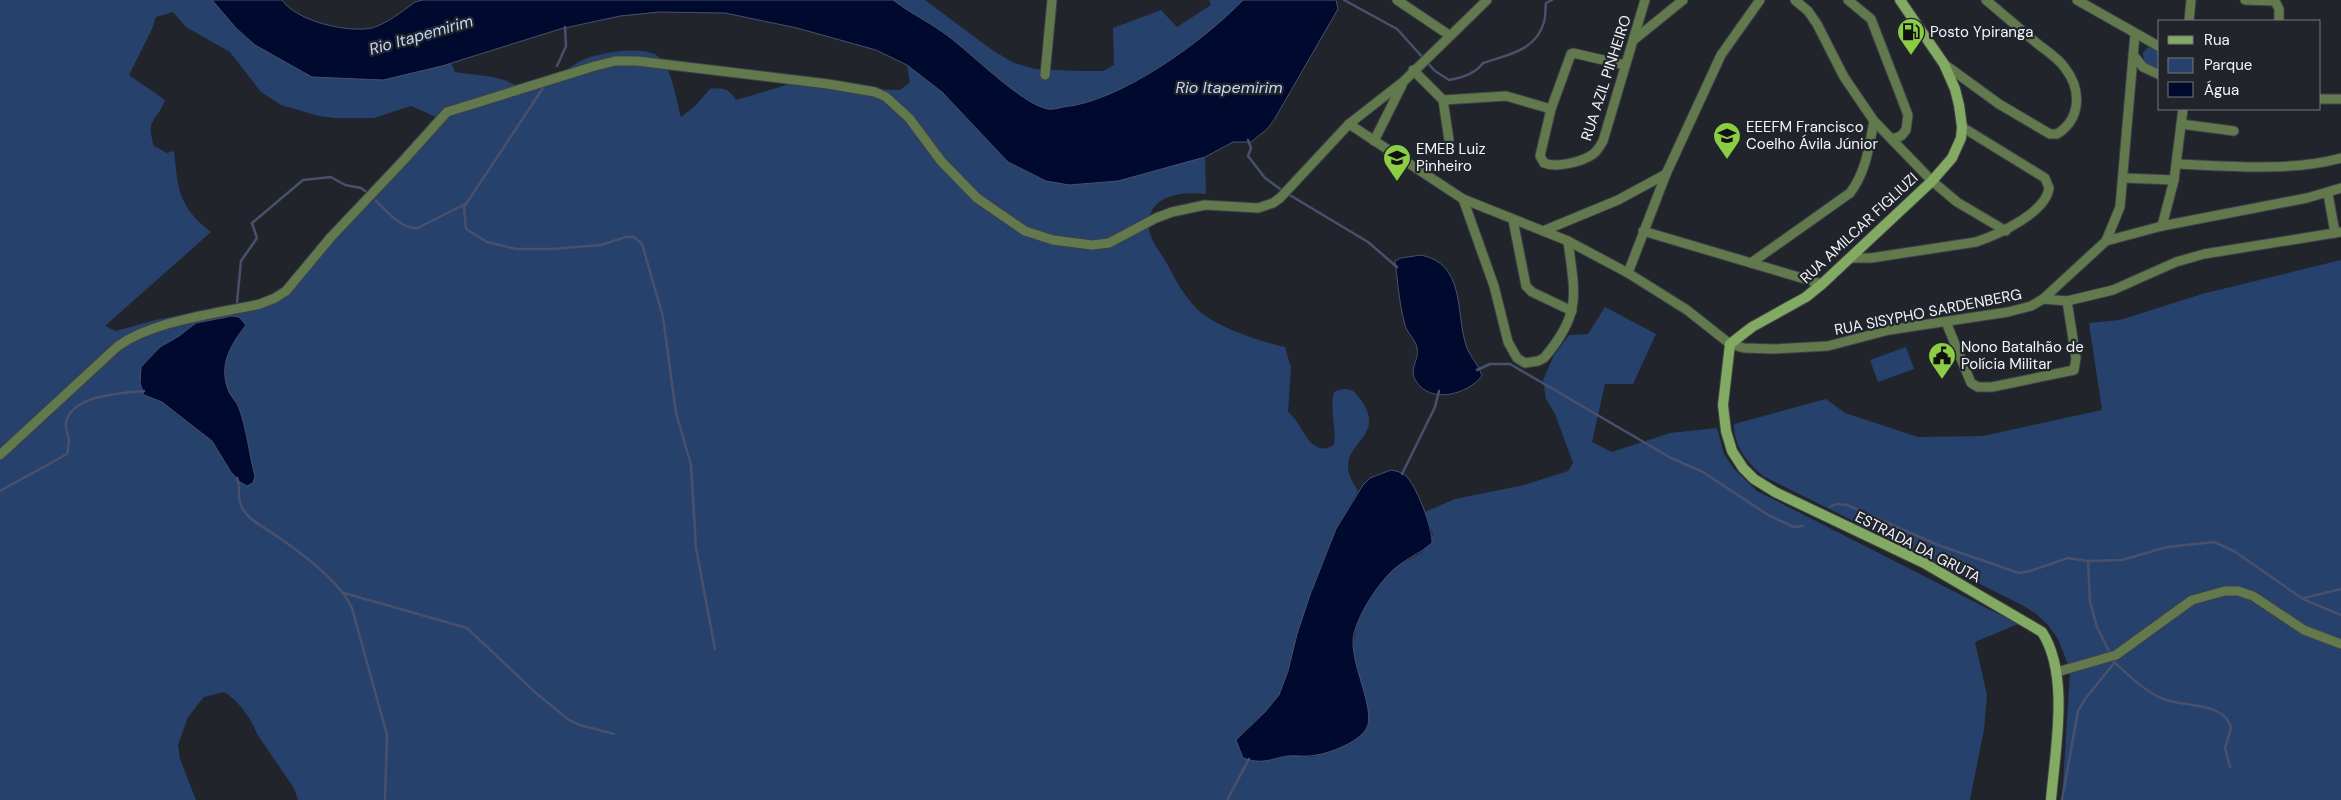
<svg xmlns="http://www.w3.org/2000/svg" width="2341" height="800" font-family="'DM Sans',sans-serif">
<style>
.green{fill:#26416b;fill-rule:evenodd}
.water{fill:#000a2f;stroke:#49506c}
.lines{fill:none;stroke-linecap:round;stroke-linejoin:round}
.stream{stroke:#49506c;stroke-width:2.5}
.street-casing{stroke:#3e4248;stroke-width:11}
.secondary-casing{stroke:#3e4248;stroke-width:12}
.street{stroke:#61794d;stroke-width:9}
.secondary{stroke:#83aa62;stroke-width:10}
.labels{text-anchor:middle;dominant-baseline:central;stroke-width:4.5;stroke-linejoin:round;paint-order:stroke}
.poi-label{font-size:15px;fill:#f2f5f9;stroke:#21252b;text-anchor:start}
.street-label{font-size:15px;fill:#f2f5f9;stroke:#21252b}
.water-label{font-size:16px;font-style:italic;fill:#c2d7f9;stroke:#21252b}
</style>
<rect width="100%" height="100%" fill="#21252b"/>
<!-- green -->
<g class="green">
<path d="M0,0H212L236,28L255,45L312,77L442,66L451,63L455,72C472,75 488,75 504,80C510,82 519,88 526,87C546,84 561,73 577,63C593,53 648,43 661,59C673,74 676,99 681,117L695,106L710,89C723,87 729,89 736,100L813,77L864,89L900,90L910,82L907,65L942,92L1008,162L1046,181L1205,157L1206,194C1182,191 1145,195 1149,229C1150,240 1161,253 1166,262C1175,279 1184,296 1198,310C1218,328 1259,341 1285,347L1291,368L1288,412C1303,422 1309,460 1334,445C1337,428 1329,410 1334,392C1340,389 1347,388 1353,391C1357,394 1360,399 1363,403C1383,435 1348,441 1348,467C1348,476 1354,484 1358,491L1336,529L1310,595L1297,634L1288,671L1279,695L1265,712L1236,740L1281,758L1292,755L1313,757L1366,701C1362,685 1355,669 1354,653C1351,623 1373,588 1394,569C1402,561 1415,558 1423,551C1427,547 1430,539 1433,534L1425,512L1455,499L1524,485L1568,471L1573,463L1555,414L1546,399L1543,380L1554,355L1569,335L1588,334L1605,307L1656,334L1633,384H1605L1592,442L1612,452L1670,433L1717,428L1724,454L1734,469L1757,491L2018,624L1975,642L1987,695L1984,729L1970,800H298L294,788L257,734C252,719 238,700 224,692L204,697L188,717L178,745L180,759L196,800H0ZM173,12L186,27L230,52L261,92L281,105L319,116L335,118H374L411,106L436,117L343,218L277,297L155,320L116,331L105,326L211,232C178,206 178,190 174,151L167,153L154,146C145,118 157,122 165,100L129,75L152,29L156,17ZM246,325C230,346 218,365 229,392C232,398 237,402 239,408C247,430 249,454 255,476L231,472L212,441L162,402L141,367L160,347L179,336L191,326Z"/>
<path d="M893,0H925L992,50L1014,63L1035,69L1078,71H1103L1114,65L1113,28L1161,10L1177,27L1211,5L1209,0H1243C1204,41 1120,102 1063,107C1059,108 1052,110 1048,109C1020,104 968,49 941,31C926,20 908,12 893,0Z"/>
<path d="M2148,47L2160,51V70C2150,69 2143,64 2143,53Z"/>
<path d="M2341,260V800H2062L2070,672L2068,664L2058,639L2048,625L2035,613L2020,604L1763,476C1747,462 1734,447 1734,424L1826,399L1845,413L1918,437L1983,436L2102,410L2089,323L2120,320L2202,294Z"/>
<path d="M1906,347L1914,369L1878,382L1870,360Z"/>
</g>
<!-- water -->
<g class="water">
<path d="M212,0H282C296,21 347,33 372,28C386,24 403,11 415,2L423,0H893C908,12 926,20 941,31C968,49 1020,104 1048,109C1052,110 1059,108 1063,107C1120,102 1204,41 1243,0H1336L1338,9L1274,120L1267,129L1251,142H1233L1205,157L1118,181L1069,185L1046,181L1008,162L942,92L907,65L876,50L797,28L725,13L659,12L620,16L560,29L442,66L383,80L312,77L255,45L236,28Z"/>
<path d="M1421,255C1464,264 1456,308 1465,342C1468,355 1478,363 1482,376C1468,394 1431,405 1416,381C1408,368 1420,360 1417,348C1416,340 1407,333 1405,325C1399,304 1398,282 1395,261L1401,258Z"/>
<path d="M232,316L239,317L246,325C230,346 218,365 229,392C232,398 237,402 239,408C247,430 249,454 255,476L253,483L247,486L240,482L231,472L212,441L162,402L144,395L140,383L141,367L160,347L179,336L196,323Z"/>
<path d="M1391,470C1396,471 1401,472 1405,475C1416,484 1433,529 1432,543C1421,553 1405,559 1394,569C1378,584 1360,611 1354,633C1347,660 1378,711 1366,729C1362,736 1352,742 1346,745C1330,753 1315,757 1298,756C1276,754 1268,767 1243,758L1236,740L1265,712L1279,695L1288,671L1297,634L1310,595L1336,529L1363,485L1370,478Z"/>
</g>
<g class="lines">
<!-- stream -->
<g class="stream">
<path d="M1344,0L1397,29L1435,71L1449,80C1461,78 1476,73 1483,63C1507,55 1536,51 1544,22C1546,16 1545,9 1546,3L1552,0"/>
<path d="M557,66L566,46L565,27"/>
<path d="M545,85L464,207L466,229L487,242L516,249H552L601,245L626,237H634L642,244L663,317L676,413L691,465L696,548L715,649"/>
<path d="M1248,140L1251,148L1248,156L1265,178L1283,191"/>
<path d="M1288,194L1368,242L1397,267"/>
<path d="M376,201C387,211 402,230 418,228L465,204"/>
<path d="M237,302L241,261L257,238L252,223L303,180L331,177L345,185L361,188L365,191"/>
<path d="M1477,370L1490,364H1510L1671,458L1703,472L1768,515L1794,527L1803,526"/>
<path d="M1402,474L1435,407L1439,391"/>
<path d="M237,478C241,488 236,501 244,511C252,523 269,530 281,539C304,555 340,582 352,608L387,735L385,800"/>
<path d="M0,491L67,454C68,449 69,444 69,439C68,434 65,429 66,423C71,395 121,393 144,391"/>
<path d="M1830,507L1836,504L1847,505L1938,545L2019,573L2030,571L2068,558L2088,561L2122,560L2167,547L2214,542L2234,551L2303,599L2341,615"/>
<path d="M2088,561L2090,602L2097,627L2110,653"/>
<path d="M344,593L467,628L536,693L569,720L580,725L614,734"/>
<path d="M2304,598L2341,589"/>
<path d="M2113,661C2127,674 2144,691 2163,699C2183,707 2226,702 2231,728L2225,748L2230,767"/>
<path d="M1227,800L1249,759"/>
<path d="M2062,800L2078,711L2085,699L2115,662"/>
</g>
<defs>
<g id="street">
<path d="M1397,0L1449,35"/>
<path d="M1795,0L1808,11L1817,24L1844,77L1874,121L1932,181L1957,202L2006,231"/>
<path d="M1848,0L1871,19L1908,115L1906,130L1901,136L1892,139"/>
<path d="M2077,0L2160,47"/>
<path d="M2245,0L2275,1L2279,9V21"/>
<path d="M2189,21L2191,0"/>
<path d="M1635,39L1683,0"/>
<path d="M2133,55L2143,67L2160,75"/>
<path d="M1944,64L1999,104L2050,134H2057C2081,119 2082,90 2065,68C2058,58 2048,52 2039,45C2021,30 2004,15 1986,0"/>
<path d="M1625,65L1573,53L1571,54L1551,109L1540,156L1544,163C1556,168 1580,162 1590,156C1597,153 1599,147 1603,141L1645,0"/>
<path d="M1413,70L1443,100L1449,140"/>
<path d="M1045,75L1052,0"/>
<path d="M2320,99H2341"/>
<path d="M1443,100L1506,96L1551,109"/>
<path d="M1349,124L1463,199L1568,241L1628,273L1687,310L1730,344L1744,348L1774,349L1828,346L1889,330L2008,312L2031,306L2043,299L2106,241L2162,226L2307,198L2341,188"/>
<path d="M2181,124L2234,131"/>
<path d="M1374,141L1402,85"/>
<path d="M2177,164C2230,166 2289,172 2341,158"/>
<path d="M2123,178L2174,180"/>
<path d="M2328,194L2335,233"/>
<path d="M1463,199L1494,286L1508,342L1517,358L1525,363L1538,361L1544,358C1582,313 1575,295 1568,241"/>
<path d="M1513,220L1526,286L1532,292L1572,311"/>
<path d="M2162,226L2174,180L2183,109"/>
<path d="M1543,231L1618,200L1666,174"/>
<path d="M1643,231L1822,284"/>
<path d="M2106,241L2120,207L2135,34"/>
<path d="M1851,258H1871L1976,242C1997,235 2046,213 2049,188L2045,178L1962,127"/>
<path d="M1751,263L1850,193C1866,172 1869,147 1874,121"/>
<path d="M1628,273L1666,174L1721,55L1760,0"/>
<path d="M2043,299L2067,301L2113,290L2176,262L2204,254L2341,232"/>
<path d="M1946,322L1971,383L1978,387H1992L2074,370L2076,358L2067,301"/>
<path d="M0,455L118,346C155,320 216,314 260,304L275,298L286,291L331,237L402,162L447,112L595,66L615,61H637L828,84L875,92L886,97L909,118L941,161L977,198L1025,231L1053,240L1092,245L1109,243L1156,218L1172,212L1205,205L1258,208L1273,203L1280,198L1349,124L1404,81L1487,0"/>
<path d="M2057,672L2116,655L2192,600L2225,591H2238L2253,596L2304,630L2341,644"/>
</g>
<path id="secondary" d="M1900,0L1944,64L1955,89L1959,105L1962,127L1961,138L1952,158L1932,181L1822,284L1806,297L1752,327L1730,344L1723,405L1726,431L1732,451L1743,468L1754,479L1775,492L1924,563L2042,632C2070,675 2055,750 2051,800"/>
</defs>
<!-- street casing -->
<use href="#street" class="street-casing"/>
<!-- secondary casing -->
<use href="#secondary" class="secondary-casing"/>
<!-- street -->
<use href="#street" class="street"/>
<!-- secondary -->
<use href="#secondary" class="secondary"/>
</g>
<!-- icons -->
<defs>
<symbol id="fuel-pin" viewBox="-11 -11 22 30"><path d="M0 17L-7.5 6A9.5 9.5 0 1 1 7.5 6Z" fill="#8bce46" stroke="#21252b"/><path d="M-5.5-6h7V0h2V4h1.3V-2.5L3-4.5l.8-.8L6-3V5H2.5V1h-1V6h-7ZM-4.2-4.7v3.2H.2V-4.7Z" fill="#111"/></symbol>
<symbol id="school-pin" viewBox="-11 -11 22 30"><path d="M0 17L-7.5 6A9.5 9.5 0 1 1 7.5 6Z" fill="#8bce46" stroke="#21252b"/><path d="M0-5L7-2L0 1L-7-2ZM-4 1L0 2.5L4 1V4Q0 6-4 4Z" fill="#111"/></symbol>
<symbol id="civic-pin" viewBox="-11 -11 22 30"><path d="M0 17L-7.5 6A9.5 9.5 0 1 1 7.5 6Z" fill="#8bce46" stroke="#21252b"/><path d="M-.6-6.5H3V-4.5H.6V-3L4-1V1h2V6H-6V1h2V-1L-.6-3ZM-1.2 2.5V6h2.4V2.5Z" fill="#111"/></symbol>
</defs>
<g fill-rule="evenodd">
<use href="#fuel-pin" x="1895" y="16" width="32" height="43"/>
<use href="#school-pin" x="1711" y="120" width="32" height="43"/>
<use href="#school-pin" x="1381" y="142" width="32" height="43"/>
<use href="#civic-pin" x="1926" y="340" width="32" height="43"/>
</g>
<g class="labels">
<!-- poi labels -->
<g class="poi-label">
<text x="1930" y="32">Posto Ypiranga</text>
<text x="1746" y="127">EEEFM Francisco<tspan x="1746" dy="17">Coelho Ávila Júnior</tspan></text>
<text x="1416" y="149">EMEB Luiz<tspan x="1416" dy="17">Pinheiro</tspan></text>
<text x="1961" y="347">Nono Batalhão de<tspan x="1961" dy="17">Polícia Militar</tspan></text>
</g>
<!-- street labels -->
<g class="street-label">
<text transform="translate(1606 78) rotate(-72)">RUA AZIL PINHEIRO</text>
<text transform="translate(1859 228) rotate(-43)">RUA AMILCAR FIGLIUZI</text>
<text transform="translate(1928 312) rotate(-11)">RUA SISYPHO SARDENBERG</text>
<text transform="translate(1918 547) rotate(27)">ESTRADA DA GRUTA</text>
</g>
<!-- water labels -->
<g class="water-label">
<text transform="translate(421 35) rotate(-16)">Rio Itapemirim</text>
<text x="1229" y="87">Rio Itapemirim</text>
</g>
</g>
<!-- legend -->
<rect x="2158" y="20" width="162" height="90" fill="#21252b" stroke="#75787d"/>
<rect x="2168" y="36" width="25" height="8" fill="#83aa62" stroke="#75787d"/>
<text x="2204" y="45" font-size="15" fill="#f2f5f9">Rua</text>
<rect x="2168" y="58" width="25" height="15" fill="#26416b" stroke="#75787d"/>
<text x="2204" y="70" font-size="15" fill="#f2f5f9">Parque</text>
<rect x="2168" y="82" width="25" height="15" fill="#000a2f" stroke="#75787d"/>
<text x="2204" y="95" font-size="15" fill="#f2f5f9">Água</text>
</svg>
